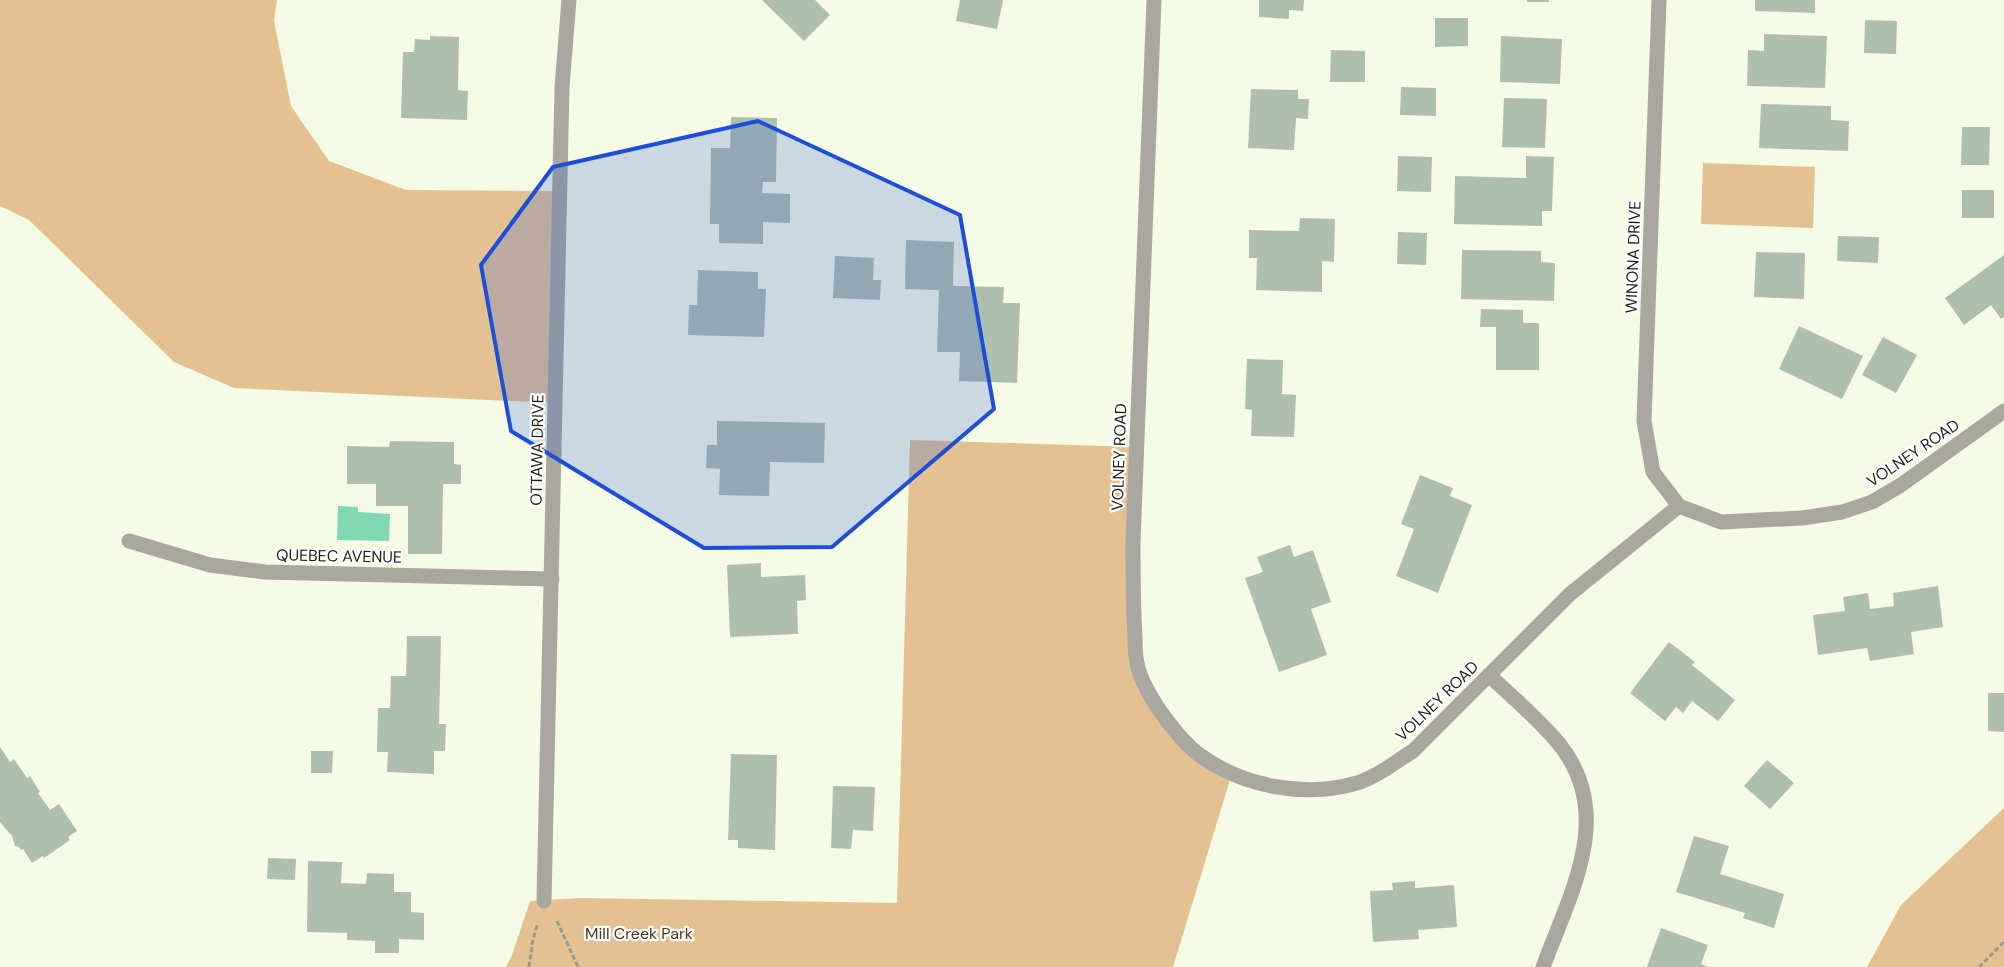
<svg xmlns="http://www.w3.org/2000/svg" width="2004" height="967" font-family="'DM Sans',sans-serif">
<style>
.green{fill:#e3c192}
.water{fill:#81d8b2}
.building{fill:#afbfad}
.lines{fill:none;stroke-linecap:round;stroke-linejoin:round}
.path{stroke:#979b8b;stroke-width:3;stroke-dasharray:5 2.5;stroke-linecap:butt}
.minor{stroke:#a9a79e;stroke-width:15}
.marked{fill:#1d4ed8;fill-opacity:0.2;stroke:#1d4ed8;stroke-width:4;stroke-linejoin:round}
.labels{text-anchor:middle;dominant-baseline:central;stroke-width:4.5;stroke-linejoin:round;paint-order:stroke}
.street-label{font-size:16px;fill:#1d1f17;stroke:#fff}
.park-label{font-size:16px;fill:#493518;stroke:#fff}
</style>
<rect width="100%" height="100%" fill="#f5fbe5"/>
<!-- green -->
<g class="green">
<path d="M0,0H277L274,21L291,106L329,161L406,190L560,191L555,403L234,388L174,362L29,220L0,206Z"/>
<path d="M1703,163L1815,167L1813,228L1701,224Z"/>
<path d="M910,440L1137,447V664L1170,725L1232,773L1173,967H506L512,955L530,901L581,898L897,903Z"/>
<path d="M2004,808V967H1867L1901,905Z"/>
</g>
<!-- water -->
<path class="water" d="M338,506L358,507V512L390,514L389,541L337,540Z"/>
<!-- building -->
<g class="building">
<path d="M762,0H815L830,15L804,41Z"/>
<path d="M960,0H1003L997,29L956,21Z"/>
<path d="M1259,0H1304L1303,11L1289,10V19L1259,17Z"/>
<rect x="1527" y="0" width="22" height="2"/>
<path d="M1755,0H1815V13L1755,11Z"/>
<path d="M1435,18H1468V46L1435,47Z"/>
<path d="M1865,20L1897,21L1896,54L1864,53Z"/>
<path d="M1764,34L1827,36L1825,88L1747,86L1748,50L1764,51Z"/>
<path d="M430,36L459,37L458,90L468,91L467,120L401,118L403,52H414L415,39L430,40Z"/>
<path d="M1501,36L1562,39L1560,84L1500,82Z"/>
<path d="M1331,50L1365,51V82H1330Z"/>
<path d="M1401,87L1436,88V116L1400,115Z"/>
<path d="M1251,89L1298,90V99H1309L1308,119L1296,118L1294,150L1248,148Z"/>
<path d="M1504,98L1547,99L1545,148L1502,147Z"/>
<path d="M1761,104L1831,106V120L1849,121L1848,151L1759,148Z"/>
<path d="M731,117L777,118L776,182H763L762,193L790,194V223L763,222V244L719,243V224H710L711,148H730Z"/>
<path d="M1962,127H1990L1989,165H1961Z"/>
<path d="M1398,156L1432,157L1431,192L1397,191Z"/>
<path d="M1526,156L1554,157L1552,211H1542V226L1454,224L1455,176L1526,178Z"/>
<rect x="1962" y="190" width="32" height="28"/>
<path d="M1300,218L1335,219L1334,262L1322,261V292L1256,290L1257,258H1249V230L1299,231Z"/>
<path d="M1398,232L1427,233L1426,265L1397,264Z"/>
<path d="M1838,236L1879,237L1878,263L1837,261Z"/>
<path d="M906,240L954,242L953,286L1004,287L1003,303H1020L1017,383L959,381L960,352H937L939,290L905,289Z"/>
<path d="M1462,250L1541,251V262L1555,263L1554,301L1461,299Z"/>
<path d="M1756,252L1805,253L1804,299L1754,297Z"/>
<path d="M2004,255V317L2001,319L1991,305L1964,325L1945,298Z"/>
<path d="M835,256L874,258L873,280H881L880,300L833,298Z"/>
<path d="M698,270L758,272V289H766L764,337L688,335L689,305H697Z"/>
<path d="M1481,309L1523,310V323H1539V370H1496V327H1480Z"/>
<path d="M1799,326L1863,356L1842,399L1779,369Z"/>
<path d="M1883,337L1917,355L1896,393L1862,375Z"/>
<path d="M1247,359L1283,360L1282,394L1296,395L1294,437L1251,436L1252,410L1245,409Z"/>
<path d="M717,421L825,423L824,463L770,462L769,496L719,495L720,469L706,468L707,445H717Z"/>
<path d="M390,441L454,442V464L461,465V484H443L442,554H408V506H376V484H347V446L389,447Z"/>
<path d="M1420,475L1453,488L1450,496L1472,505L1438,593L1396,576L1414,529L1401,524Z"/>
<path d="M1290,545L1294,557L1313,550L1331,602L1311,609L1327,655L1279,672L1245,578L1263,572L1257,557Z"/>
<path d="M761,563V577L805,575L806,600L797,601L798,634L730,637L727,565Z"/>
<path d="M1938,586L1943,627L1911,632L1914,654L1870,661L1867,648L1818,655L1813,615L1845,611L1843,597L1868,593L1870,609L1894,606L1893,593Z"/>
<path d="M407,636H441L439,724H446L445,751H434V774L387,772L388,752H377L378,708H390L391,676H406Z"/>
<path d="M1669,642L1695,662L1692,665L1735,700L1718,721L1692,701L1683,713L1676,707L1665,721L1630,693Z"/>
<path d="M1988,693H2004V732L1988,731Z"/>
<path d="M0,747L10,762L14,759L27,778L30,776L40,792L38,793L50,810L59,804L77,831L68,837L70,840L44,858L43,856L32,863L23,849L21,850L19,847L15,846L12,836L0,822Z"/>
<path d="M311,751H333L332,773H311Z"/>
<path d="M731,754L777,755L775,850L738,848V840H728Z"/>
<path d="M1767,760L1794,783L1770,809L1744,786Z"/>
<path d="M833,786L875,787L873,831L853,830L851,849L831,848Z"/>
<path d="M1694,836L1729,846L1720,874L1784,894L1774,928L1743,918L1745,913L1676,892Z"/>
<path d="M268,858L296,859L295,880L267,879Z"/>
<path d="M308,861L342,862L341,883L366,884L367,873L394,874V892H411V912L424,913V940L399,939V953H375V941L347,940V933L307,932Z"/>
<path d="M1415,881V888L1454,885L1457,927L1418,930L1419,939L1373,942L1370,891L1393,890L1392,883Z"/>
<path d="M1661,928L1708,945L1701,964L1708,967H1647Z"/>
</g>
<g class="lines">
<!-- path -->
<g class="path">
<path d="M557,921L578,967"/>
<path d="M529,967L533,939L538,923"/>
<path d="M1979,967L2004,942"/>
</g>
<!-- minor -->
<g class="minor">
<path d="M1154,0L1133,542C1133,574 1133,605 1135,637C1135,646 1135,655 1137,663C1140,680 1151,697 1160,711C1171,726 1185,745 1201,756C1245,787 1305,798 1357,783C1377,777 1395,762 1413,751L1570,594L1679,506"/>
<path d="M1659,0L1644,421L1653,472L1679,506"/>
<path d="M1679,506L1721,522L1802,518L1842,512L1872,502L1901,485L2004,411"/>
<path d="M129,541L210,565L265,572L552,579"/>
<path d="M1489,675C1511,696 1535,716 1555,739C1618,811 1571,891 1543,967"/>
<path d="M544,901L562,87L569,0"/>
</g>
</g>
<!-- marked area -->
<path class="marked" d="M758,121L960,215L994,409L832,547L704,548L511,431L481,265L553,167Z"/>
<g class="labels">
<!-- street labels -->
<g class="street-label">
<text transform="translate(1633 257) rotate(-88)">WINONA DRIVE</text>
<text transform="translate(537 450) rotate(-89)">OTTAWA DRIVE</text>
<text transform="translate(1913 453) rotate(-34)">VOLNEY ROAD</text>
<text transform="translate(1119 457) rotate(-88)">VOLNEY ROAD</text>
<text transform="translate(339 556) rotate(1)">QUEBEC AVENUE</text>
<text transform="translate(1437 701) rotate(-44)">VOLNEY ROAD</text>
</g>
<!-- park labels -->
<g class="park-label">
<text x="639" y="933">Mill Creek Park</text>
</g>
</g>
</svg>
